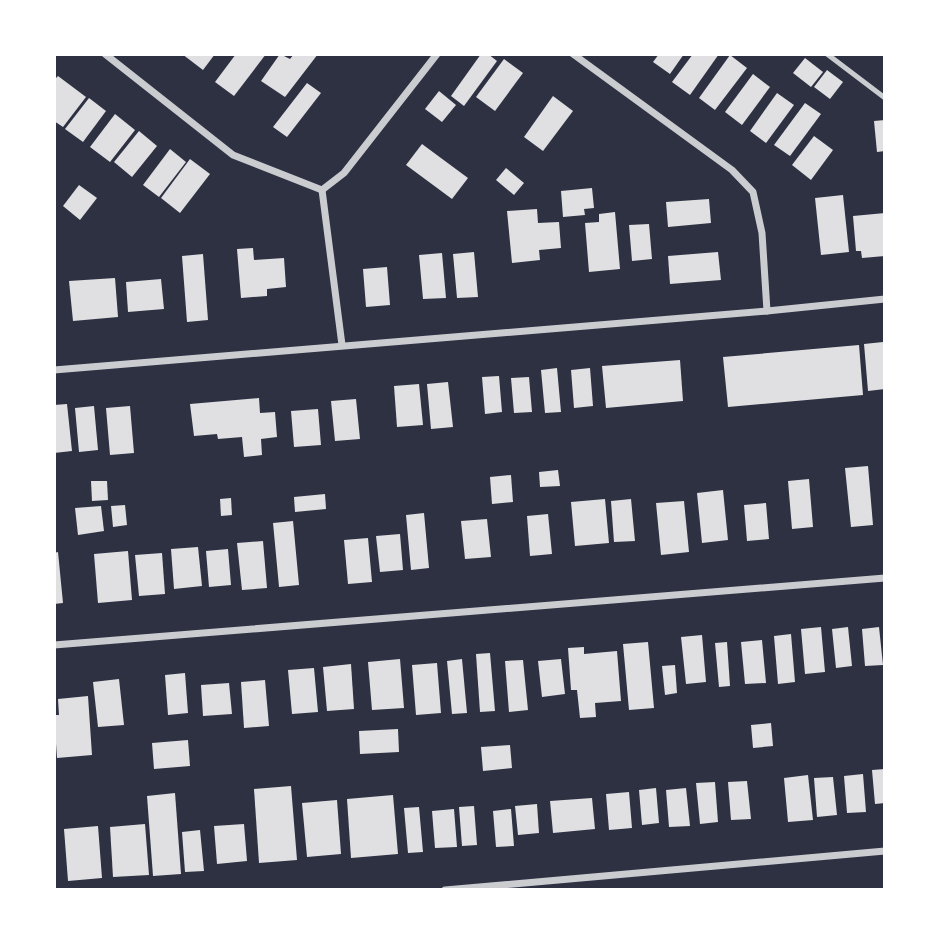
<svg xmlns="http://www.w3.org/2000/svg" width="939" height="944" font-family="Ubuntu,sans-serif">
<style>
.building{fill:#e0e0e3}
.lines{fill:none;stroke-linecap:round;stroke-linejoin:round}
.service{stroke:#caccd0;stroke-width:5}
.minor{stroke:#caccd0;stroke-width:7}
</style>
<rect width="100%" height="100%" fill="#2d3142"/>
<!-- building -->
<g class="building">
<path d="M182,54H215L203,70Z"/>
<path d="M236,54H266L234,96L215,82Z"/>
<path d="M280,54L290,59L294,54H318L285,97L261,81Z"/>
<path d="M481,54H488L497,61L464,106L451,96Z"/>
<path d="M659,54H684L670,74L653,62Z"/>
<path d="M693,54H719L690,95L672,82Z"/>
<path d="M730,55L747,68L715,110L699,98Z"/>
<path d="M805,58L823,72L811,87L793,73Z"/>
<path d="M504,59L523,73L495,111L476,97Z"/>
<path d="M827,70L843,82L830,99L814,87Z"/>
<path d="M753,74L770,87L742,125L725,112Z"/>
<path d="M58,76L86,97L63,127L54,121V80Z"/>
<path d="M307,83L321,93L287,137L273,127Z"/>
<path d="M439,91L456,105L442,122L425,109Z"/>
<path d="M777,93L794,105L766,143L750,131Z"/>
<path d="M553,96L573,111L543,151L524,137Z"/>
<path d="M89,98L106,111L83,142L65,129Z"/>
<path d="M805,103L821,114L790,156L774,145Z"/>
<path d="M115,114L135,130L110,162L90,147Z"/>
<path d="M885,120V151L877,152L874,121Z"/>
<path d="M139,131L157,146L132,177L114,162Z"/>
<path d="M814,136L833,150L811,180L792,165Z"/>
<path d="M422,144L468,178L452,199L406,165Z"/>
<path d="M170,149L186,162L159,197L143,185Z"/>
<path d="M190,159L210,174L180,213L161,198Z"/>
<path d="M506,168L524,183L514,195L496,180Z"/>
<path d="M79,185L97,198L80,220L63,206Z"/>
<path d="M592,188L594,208L584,209L585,215L563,217L561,191Z"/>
<path d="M843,195L849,252L821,255L815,198Z"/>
<path d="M709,199L711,223L668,227L666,202Z"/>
<path d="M537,209L538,223L559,222L561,248L539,250L540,260L512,263L507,211Z"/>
<path d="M615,212L620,269L589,272L585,223L599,222V214Z"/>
<path d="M885,213V256L862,258L861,251H856L853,216Z"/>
<path d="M649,224L652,259L632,261L629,225Z"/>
<path d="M253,248L254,260L284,258L286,287L267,289V296L241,298L237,249Z"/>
<path d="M474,252L478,297L457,298L453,254Z"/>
<path d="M718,252L721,280L670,284L668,256Z"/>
<path d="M442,253L446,298L423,299L419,255Z"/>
<path d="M203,254L208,320L187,322L182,256Z"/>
<path d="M387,267L390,305L366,307L363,269Z"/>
<path d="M115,278L118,317L73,321L69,281Z"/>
<path d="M161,279L164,309L128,312L126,282Z"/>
<path d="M883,342L885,389L868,391L864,344Z"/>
<path d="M859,345L863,395L728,407L723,357Z"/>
<path d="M680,360L683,401L606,408L602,366Z"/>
<path d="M557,368L561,412L545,413L541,370Z"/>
<path d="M590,368L593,406L574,408L571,370Z"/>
<path d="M499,376L502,412L485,414L482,377Z"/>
<path d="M529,377L532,412L514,413L511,378Z"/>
<path d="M448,382L453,427L431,429L427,384Z"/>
<path d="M419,384L423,425L397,427L394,386Z"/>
<path d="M259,398L260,413L275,412L277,437L261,439L262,455L244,457L242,437L218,439L217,434L194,436L190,404Z"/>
<path d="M356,399L360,439L335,441L331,401Z"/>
<path d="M67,404L72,451L54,453V405Z"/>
<path d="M94,406L98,450L79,452L75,408Z"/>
<path d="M130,406L134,453L110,455L106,408Z"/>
<path d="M318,409L321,445L294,447L291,411Z"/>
<path d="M868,466L873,525L851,527L845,468Z"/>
<path d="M558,470L560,486L540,487L539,472Z"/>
<path d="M511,475L513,502L492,504L490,477Z"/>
<path d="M809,479L813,527L792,529L788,481Z"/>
<path d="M91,481H107L108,500L92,501Z"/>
<path d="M723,490L728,540L702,543L697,493Z"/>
<path d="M325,494L326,509L295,512L294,497Z"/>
<path d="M231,498L232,515L221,516L220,499Z"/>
<path d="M605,499L609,543L575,546L571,502Z"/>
<path d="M631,499L635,541L614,542L611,501Z"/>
<path d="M684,501L689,552L661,555L656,503Z"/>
<path d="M766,503L769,539L747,541L744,505Z"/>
<path d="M125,505L127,525L113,527L111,506Z"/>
<path d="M101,506L104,531L78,535L75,508Z"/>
<path d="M424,513L429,568L411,570L406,515Z"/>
<path d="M548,514L552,554L530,556L527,516Z"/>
<path d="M487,519L491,557L465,559L461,521Z"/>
<path d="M293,521L299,585L279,587L273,523Z"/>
<path d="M400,534L403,570L380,572L376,536Z"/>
<path d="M368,538L372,582L348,584L344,540Z"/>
<path d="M263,541L267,588L242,590L237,543Z"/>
<path d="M198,547L202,586L174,589L171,549Z"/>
<path d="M228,549L231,585L209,587L206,551Z"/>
<path d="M128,551L132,600L98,603L94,554Z"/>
<path d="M58,552L63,603L54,604V553Z"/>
<path d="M162,553L165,594L139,596L135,555Z"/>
<path d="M821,627L825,672L805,674L801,629Z"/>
<path d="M848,627L852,666L836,668L832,629Z"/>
<path d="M879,627L883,665L865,666L862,629Z"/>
<path d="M791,634L795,682L778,684L774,636Z"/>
<path d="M702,635L706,682L686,684L681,637Z"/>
<path d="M762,640L766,683L745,684L741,642Z"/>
<path d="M648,642L654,708L629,710L623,644Z"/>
<path d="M727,642L730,686L719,687L715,643Z"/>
<path d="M584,647V654L617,651L621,701L595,703L596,717L580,718L577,690H571L568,648Z"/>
<path d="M490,653L495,711L480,712L476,654Z"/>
<path d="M400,659L404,708L372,710L368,662Z"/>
<path d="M462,659L467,713L452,714L447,661Z"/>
<path d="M561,659L565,694L542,697L538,661Z"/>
<path d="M523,660L528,710L509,712L505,661Z"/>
<path d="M437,663L441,713L416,715L412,665Z"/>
<path d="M351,664L354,709L327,711L323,667Z"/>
<path d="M675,665L677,693L665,695L662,666Z"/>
<path d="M314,668L318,712L292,714L288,670Z"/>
<path d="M185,673L188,713L168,715L165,675Z"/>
<path d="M119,679L124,725L98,727L93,682Z"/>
<path d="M265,680L269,726L244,728L241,682Z"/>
<path d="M229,683L232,714L203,716L201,685Z"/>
<path d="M88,696L92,755L57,758L54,715H59L58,699Z"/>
<path d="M771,723L773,746L753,748L751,725Z"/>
<path d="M398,729L399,752L360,754L359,731Z"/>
<path d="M188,740L190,766L154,769L152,743Z"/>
<path d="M510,745L512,768L483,771L481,747Z"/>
<path d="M885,769V803L875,804L872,770Z"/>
<path d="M863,774L866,812L847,813L844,776Z"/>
<path d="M808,775L813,820L788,822L784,778Z"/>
<path d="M833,777L837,815L817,817L814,778Z"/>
<path d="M747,781L751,819L731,820L728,782Z"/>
<path d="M715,782L718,822L700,824L696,783Z"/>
<path d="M291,786L297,860L259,863L254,789Z"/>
<path d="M656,788L659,823L642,825L639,790Z"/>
<path d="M686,788L690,826L669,827L666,790Z"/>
<path d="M629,792L632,828L609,830L606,794Z"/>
<path d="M175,793L181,874L153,876L147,796Z"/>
<path d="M393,795L398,854L351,858L347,799Z"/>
<path d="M592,798L595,829L553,833L550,801Z"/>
<path d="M337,800L341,854L307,857L302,803Z"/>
<path d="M537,804L539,833L518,835L515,806Z"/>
<path d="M474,806L477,845L462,846L459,807Z"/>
<path d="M419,807L423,852L408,853L404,808Z"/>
<path d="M454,809L457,847L435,848L432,811Z"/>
<path d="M511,809L514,846L496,847L493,811Z"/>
<path d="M145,824L149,875L113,877L110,827Z"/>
<path d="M244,824L247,861L217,864L214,826Z"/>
<path d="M98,826L102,878L68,881L64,829Z"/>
<path d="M200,830L204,871L185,872L182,832Z"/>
</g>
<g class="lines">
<!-- service -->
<path class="service" d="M827,54L885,98"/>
<!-- minor -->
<g class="minor">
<path d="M105,54L233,155L322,190"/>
<path d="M573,54L732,170L753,192L762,233L767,311"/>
<path d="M322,190L344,173L437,54"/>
<path d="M322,190L342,345"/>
<path d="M54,370L767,311L885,299"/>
<path d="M54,645L885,578"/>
<path d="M445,890L885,851"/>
</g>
</g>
<!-- border -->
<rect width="939" height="944" fill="none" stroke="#ffffff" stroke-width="112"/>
</svg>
